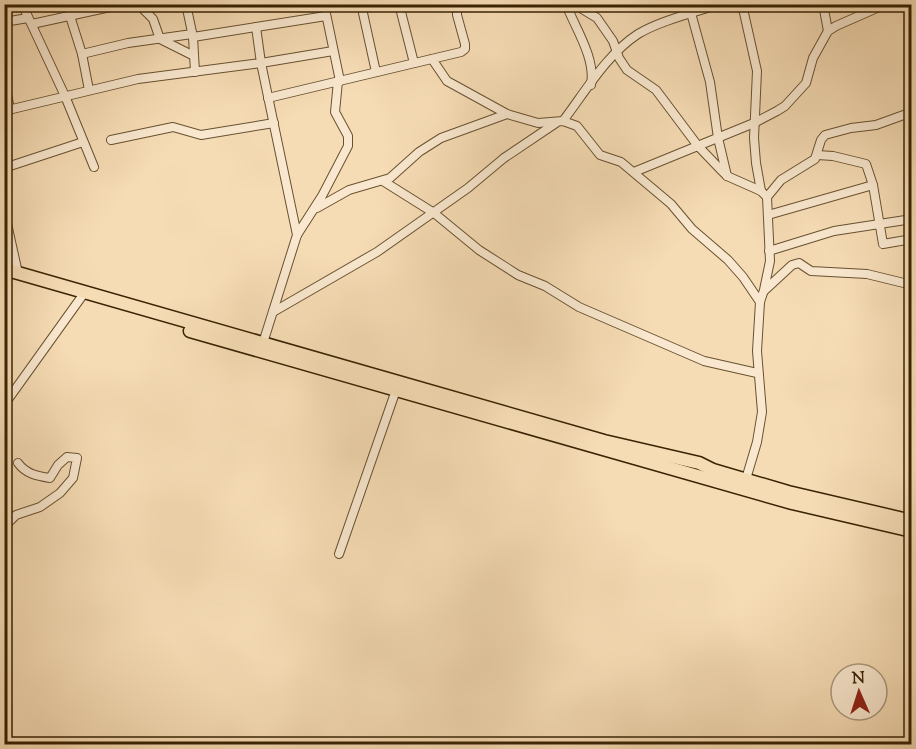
<svg xmlns="http://www.w3.org/2000/svg" width="916" height="749" font-family="'Sorts Mill Goudy',serif">
<style>
.lines{fill:none;stroke-linecap:round;stroke-linejoin:round}
.street-casing{stroke:#685130;stroke-width:10}
.primary-casing{stroke:#382303;stroke-width:15}
.street{stroke:#f9e8cf;stroke-width:8}
.primary{stroke:#f6dcb5;stroke-width:12}
</style>
<rect width="100%" height="100%" fill="#f6dcb5"/>
<filter id="stains"><feTurbulence type="fractalNoise" baseFrequency=".00333" numOctaves="4"/><feColorMatrix values="0 0 0 0 .2 0 0 0 0 .09 0 0 0 0 .02 0 0 0 .5 -.17"/></filter>
<radialGradient id="worn" r=".72"><stop offset=".6" stop-color="#630" stop-opacity="0"/><stop offset="1" stop-color="#630" stop-opacity=".3"/></radialGradient>
<g class="lines">
<defs>
<g id="street">
<path d="M22,4L65,96L94,167"/>
<path d="M138,4L153,19L160,39L194,56"/>
<path d="M186,4L193,37L195,72"/>
<path d="M324,4L340,81"/>
<path d="M361,4L376,72"/>
<path d="M399,4L414,63"/>
<path d="M566,4C575,28 596,58 591,85"/>
<path d="M574,4L597,18L613,41L619,58L627,70L656,90L698,146L721,170L727,176L761,191L767,197"/>
<path d="M742,4L757,71L754,138L756,163L761,191"/>
<path d="M823,4L828,31"/>
<path d="M691,13L710,82L718,138L727,176"/>
<path d="M70,16L82,54L89,90"/>
<path d="M4,22L28,18"/>
<path d="M32,24L124,4"/>
<path d="M256,27L261,63L297,235"/>
<path d="M193,37L326,16"/>
<path d="M82,54L128,43L192,34"/>
<path d="M432,59L447,81L507,114L538,123L563,121L577,126L600,155L621,162L671,204L692,229L728,260L743,277L760,302"/>
<path d="M4,78L10,110"/>
<path d="M268,98L461,52L465,49V44L457,15V4"/>
<path d="M4,111L138,79L261,63L333,51"/>
<path d="M563,121C585,92 607,54 638,34C659,21 696,12 720,4"/>
<path d="M111,140L173,127L201,135L274,123"/>
<path d="M817,155L833,156L866,164L873,185L883,244L912,239"/>
<path d="M4,168L83,142"/>
<path d="M634,172L754,123L777,111L785,106L806,83L813,58L828,31L836,26L886,4"/>
<path d="M383,181L434,213L479,250L518,275L545,286L579,307L704,361L757,373"/>
<path d="M317,208L349,190L390,178L419,152L441,138L507,114"/>
<path d="M4,210L18,273"/>
<path d="M768,215L873,185"/>
<path d="M769,251L834,231L912,219"/>
<path d="M765,290L792,265L799,263L811,271L867,274L912,285"/>
<path d="M273,312L377,252L468,188L504,158L556,123"/>
<path d="M263,343L297,235L322,196L348,146V136L335,112L338,81"/>
<path d="M4,405L85,292"/>
<path d="M746,479L757,442L762,412L757,351L760,302L764,290L770,261L767,197L781,180L815,159L821,140L825,135L851,128L876,125L912,112"/>
<path d="M4,527L16,515L40,507L60,493L73,478L77,458L67,457L58,465L50,478C37,476 26,474 18,463"/>
<path d="M339,554L396,390"/>
</g>
<g id="primary">
<path d="M4,269L604,441L699,463L713,470L788,492L912,521"/>
<path d="M190,331L792,503L912,531"/>
</g>
</defs>
<!-- street casing -->
<use href="#street" class="street-casing"/>
<!-- primary casing -->
<use href="#primary" class="primary-casing"/>
<!-- street -->
<use href="#street" class="street"/>
<!-- primary -->
<use href="#primary" class="primary"/>
</g>
<!-- margin -->
<rect width="916" height="749" fill="none" stroke="#f6dcb5" stroke-width="24"/>
<rect x="6" y="6" width="904" height="737" fill="none" stroke="#382303" stroke-width="3"/>
<rect x="12" y="12" width="892" height="725" fill="none" stroke="#382303" stroke-width="1.5"/>
<!-- north arrow -->
<g transform="translate(859 692) rotate(357)"><circle r="28" fill="#f9e8cf" stroke="#ac997d" stroke-width="1.5"/>
<path d="M0-4.5L10 22L0 15L-10 22Z" fill="#8f2418"/>
<text y="-9" font-size="16" font-weight="bold" text-anchor="middle" fill="#382303">N</text>
</g>
<rect width="100%" height="100%" filter="url(#stains)"/>
<rect width="100%" height="100%" fill="url(#worn)"/>
</svg>
